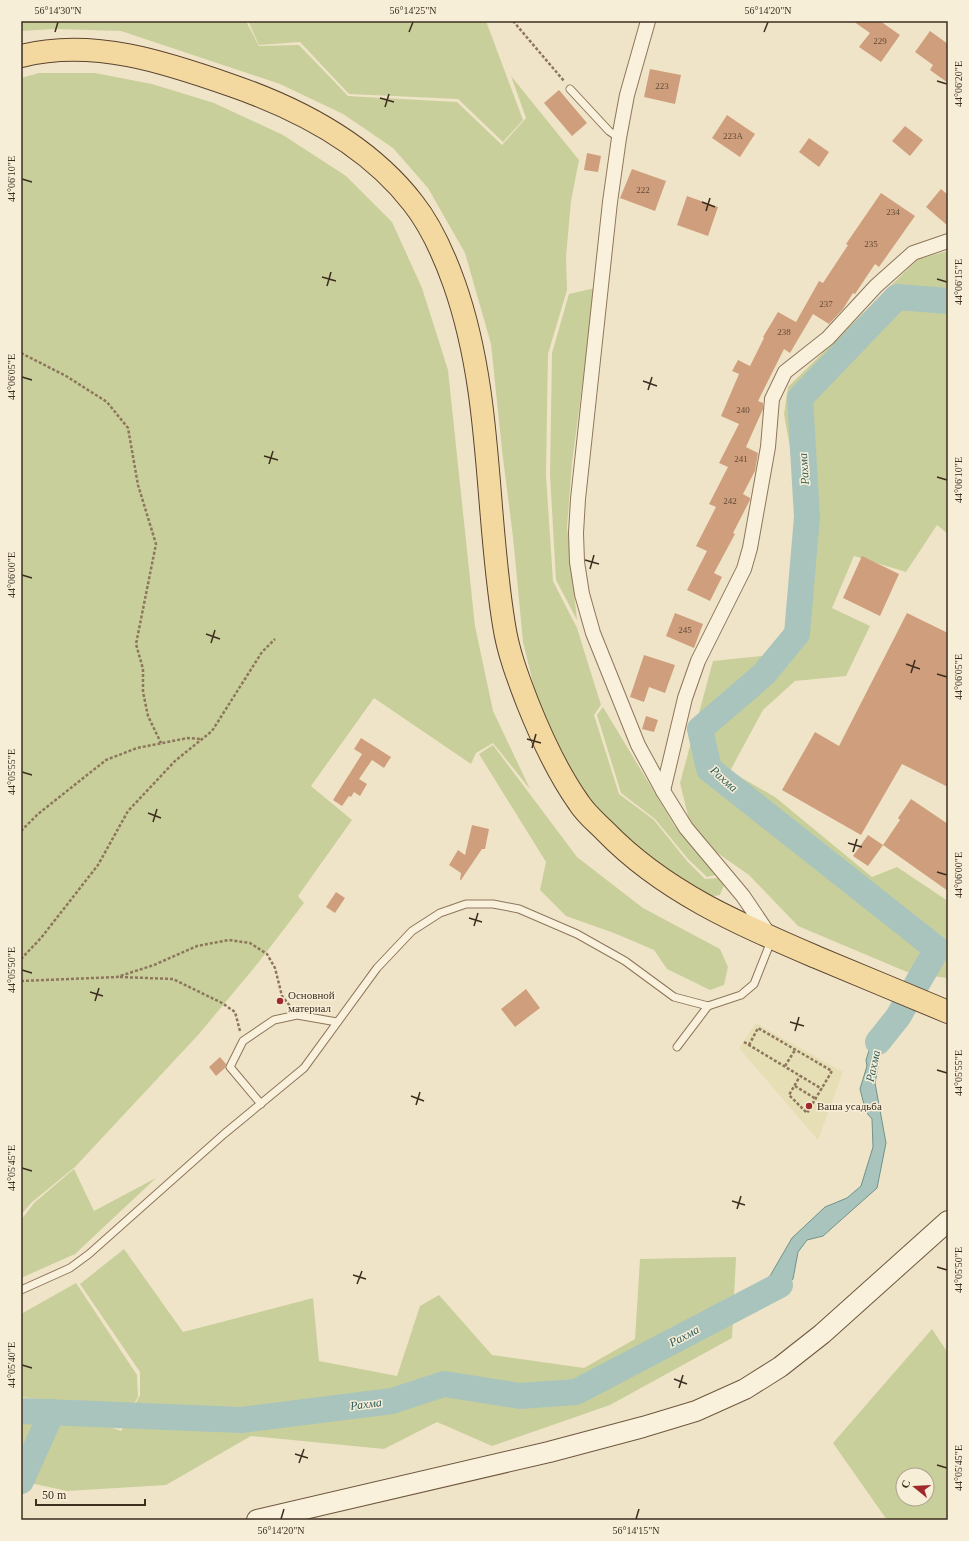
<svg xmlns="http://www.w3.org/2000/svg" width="969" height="1541" font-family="'Times New Roman',serif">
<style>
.farmland{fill:#e6deb5}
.green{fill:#c9cf9b;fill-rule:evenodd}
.water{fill:#a9c4bc;stroke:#6f938a}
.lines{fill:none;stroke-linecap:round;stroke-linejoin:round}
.river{stroke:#a9c4bc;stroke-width:26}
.building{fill:#cf9f7d}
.lane-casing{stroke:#8d765c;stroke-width:9}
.street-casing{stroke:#8d765c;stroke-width:16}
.secondary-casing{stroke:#6f573f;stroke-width:22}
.primary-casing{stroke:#5b4430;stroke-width:24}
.path{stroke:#8d765c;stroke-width:2.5;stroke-dasharray:3 2;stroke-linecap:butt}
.lane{stroke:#faf1dc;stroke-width:7}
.street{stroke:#faf1dc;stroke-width:14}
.secondary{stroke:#faf1dc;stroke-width:20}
.primary{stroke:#f3d9a0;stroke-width:22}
.ticks{fill:none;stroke:#3d2e20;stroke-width:1.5}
.poi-dot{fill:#9e2a2b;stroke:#f7eed8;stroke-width:1.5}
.labels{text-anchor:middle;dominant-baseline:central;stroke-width:3;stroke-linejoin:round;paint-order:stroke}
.number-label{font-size:9px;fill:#624a37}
.poi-label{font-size:11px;fill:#3d2e20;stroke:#f7eed8;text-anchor:start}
.water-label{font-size:12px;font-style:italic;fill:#2f5d5a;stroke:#f7eed8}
.neatline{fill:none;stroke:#3d2e20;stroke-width:1.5}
.ticks-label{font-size:10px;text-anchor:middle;fill:#3d2e20}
</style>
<rect width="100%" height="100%" fill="#f0e4c8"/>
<!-- farmland -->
<path class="farmland" d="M756,1023L843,1072L818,1140L739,1048Z"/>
<!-- green -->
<g class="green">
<path d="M21,21H246L259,46L299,45L348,96L457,102L502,145L526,118L511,76L579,160L571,201L566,257L567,290L548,354L546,476L553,581L577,628L601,705L594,715L619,794L654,820L687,861L705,879L718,878L724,885L720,895L709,897L642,857L596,813L562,765L540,711L523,642L513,537L502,450L491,344L465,253L428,188L393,148L343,114L280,84L121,31L55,29L21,31Z"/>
<path d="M248,21H486L523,120L503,142L458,99L349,94L300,42L259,45Z"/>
<path d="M39,73H95L152,84L214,103L283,135L346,176L392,222L422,288L448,370L475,626L493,711L530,789L493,743L476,753L471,764L374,698L311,786L352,820L298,896L304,903L258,963L199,1034L75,1167L31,1203L21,1215V78Z"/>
<path d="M948,251V534L937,525L906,572L854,556L832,608L870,626L846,676L795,681L763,710L730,771L775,797L872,877L897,867L948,901V980L946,978L907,972L798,926L749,875L693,836L680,783L713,661L792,653L791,558L802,515L784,414L788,387L918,259Z"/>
<path d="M595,288L572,463L567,527L577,620L556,580L550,475L552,353L569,294Z"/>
<path d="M603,707L674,825L716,875L707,877L688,859L655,819L621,793L597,715Z"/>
<path d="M493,745L577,857L643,908L720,949L728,967L724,985L710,990L667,969L654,950L614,933L566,916L540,890L546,862L479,754Z"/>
<path d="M74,1169L94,1211L156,1178L75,1254L21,1278V1220L34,1203Z"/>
<path d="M124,1249L183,1332L313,1298L319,1361L397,1376L420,1306L439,1295L492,1355L584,1368L635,1339L640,1259L736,1257L732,1338L610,1405L492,1446L437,1422L384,1449L251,1436L166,1485L67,1491L21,1481V1399L46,1402L121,1431L140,1395V1372L80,1284Z"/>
<path d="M76,1283L137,1375L138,1397L119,1429L46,1400L21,1397V1314Z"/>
<path d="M932,1329L948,1353V1520H887L833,1443ZM903,1475H927V1499H903Z"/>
</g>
<!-- water -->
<path class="water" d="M894,1011L906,1016L881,1050L875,1083L886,1143L877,1188L823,1236L807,1240L798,1252L793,1279L782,1291L753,1309L743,1297L770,1276L792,1238L825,1207L847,1198L861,1186L873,1147L872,1119L866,1112L860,1089L867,1066L866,1060L874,1035L889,1021Z"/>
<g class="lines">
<!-- river -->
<g class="river">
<path d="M878,1042L898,1017L937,949L709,769L700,729L764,674L797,634L807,517L800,398L897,297L948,301"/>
<path d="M21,1411L241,1420L392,1401L444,1384L520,1396L576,1392L780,1285"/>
<path d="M21,1481L52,1412"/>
</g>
</g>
<!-- building -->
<g class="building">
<path d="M853,21H880L900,35L881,62L859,47L870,33Z"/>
<path d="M930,31L948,44V83L930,70L933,65L915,52Z"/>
<path d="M650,69L681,75L675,104L644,97Z"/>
<path d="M559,90L587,123L572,136L544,103Z"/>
<path d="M727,115L755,134L740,157L712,138Z"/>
<path d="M905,126L923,140L910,156L892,141Z"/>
<path d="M809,138L829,152L819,167L799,152Z"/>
<path d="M587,153L601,156L598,172L584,170Z"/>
<path d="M632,169L666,181L655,211L620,198Z"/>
<path d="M941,189L948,195V226L926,207Z"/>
<path d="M881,193L915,216L879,267L875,264L855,294L853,293L843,309L829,324L813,314L790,353L784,349L758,401L763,403V409L746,447L758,453L755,471L743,494L750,498V500L733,533L735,534L714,573L722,577L710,601L687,590L707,551L696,546L716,507L709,504L728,467L719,463L739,424L721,416L739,374L732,371L738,360L750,366L764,338L763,337L778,312L796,322L819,281L823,283L848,245L846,244Z"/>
<path d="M687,196L718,207L708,236L677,225Z"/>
<path d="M862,556L899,574L880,616L843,598Z"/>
<path d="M675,613L703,624L694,648L666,636Z"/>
<path d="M907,613L948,633V787L902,764L861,835L782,790L815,732L839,746Z"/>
<path d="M644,655L675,665L665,693L649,687L644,702L630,697Z"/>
<path d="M646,716L658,720L654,732L642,729Z"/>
<path d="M361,738L391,757L384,768L372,760L359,779L367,784L360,796L354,792L351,797L349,796L342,806L333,800L362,754L354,749Z"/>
<path d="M911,799L948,824V891L883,845L900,820L898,818Z"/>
<path d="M472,825L489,829L485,849H482L461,880H460L461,873L449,865L458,850L465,855Z"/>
<path d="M868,835L883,845L868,866L853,856Z"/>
<path d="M336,892L345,898L335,913L326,907Z"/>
<path d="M526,989L540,1008L515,1027L501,1009Z"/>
<path d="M220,1057L226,1064L225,1068L216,1076L209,1067Z"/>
</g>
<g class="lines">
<defs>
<g id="lane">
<path d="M570,89L609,131L619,138"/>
<path d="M677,1047L708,1006"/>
<path d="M261,1104L230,1067L243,1041L274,1020L297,1015L337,1022"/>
<path d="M21,1290L70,1268L89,1254L224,1134L304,1068L377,968L412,931L440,913L466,904H493L519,909L577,934L625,961L674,997L708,1006L741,995L754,984L771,941"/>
</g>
<g id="street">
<path d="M648,21L627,95L619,138L610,202L578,499L576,533L577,562L582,594L593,633L638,745L663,791L686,828L743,896L770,936"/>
<path d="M663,791L685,698L698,661L744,569L750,548L768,447L772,399L785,372L828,338L876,286L913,253L948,241"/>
</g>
<path id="secondary" d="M257,1520L549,1452L643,1427L696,1411L745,1389L780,1367L822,1334L948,1221"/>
<path id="primary" d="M21,56C93,38 165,62 233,86C302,110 368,145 413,203C432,227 444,255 454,283C493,393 485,511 504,625C508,652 518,678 528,704C542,739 557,772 579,803C586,814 596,822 605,831C664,892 739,924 816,957C860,975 904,994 948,1012"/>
</defs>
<!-- lane casing -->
<use href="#lane" class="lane-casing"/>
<!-- street casing -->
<use href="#street" class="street-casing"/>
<!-- secondary casing -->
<use href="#secondary" class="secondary-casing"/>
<!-- primary casing -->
<use href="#primary" class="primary-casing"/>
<!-- path -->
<g class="path">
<path d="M513,21L564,81"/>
<path d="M21,353L66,376L107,402L128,428L138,485L156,544L136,644L143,669V692L148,716L161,743"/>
<path d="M21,831L38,814L106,760L137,748L188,738L201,739"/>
<path d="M21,959L41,938L98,865L128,811L175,761L212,731L262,652L275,639"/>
<path d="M120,977L173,979L222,1003L235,1012L240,1031"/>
<path d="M21,981L117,977L154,965L197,946L229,940L250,943L267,954L275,968L282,996L290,1006"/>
<path d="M744,1042L822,1089"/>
<path d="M749,1045L758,1028L832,1071L807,1113L789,1095L800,1076"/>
<path d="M785,1066L795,1050"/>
<path d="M795,1086L816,1099"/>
</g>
<!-- lane -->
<use href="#lane" class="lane"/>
<!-- street -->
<use href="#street" class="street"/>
<!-- secondary -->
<use href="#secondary" class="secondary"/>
<!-- primary -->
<use href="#primary" class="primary"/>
</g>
<!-- ticks -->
<path class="ticks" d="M55,32L58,22M409,32L413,22M764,32L768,22M937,81L947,84M380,98L394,102M385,107L389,94M22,179L32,182M702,202L715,207M706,211L710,198M322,277L336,281M937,279L947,282M327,286L331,272M22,377L32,380M643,381L657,386M648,390L652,377M264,456L278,460M269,464L273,451M937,477L947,480M585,560L599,564M590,569L594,555M22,575L32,578M206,634L220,639M211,643L215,630M906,664L920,669M911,673L915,660M937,674L947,677M527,739L541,743M532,748L536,734M22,772L32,775M148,813L161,818M153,822L157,809M848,843L862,847M853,852L857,839M937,872L947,875M469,918L482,922M474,926L478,913M22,970L32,973M90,992L103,996M95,1001L99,988M790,1022L804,1026M795,1031L799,1017M937,1070L947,1073M411,1096L424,1101M416,1105L420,1092M22,1168L32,1171M732,1201L745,1205M737,1209L741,1196M937,1267L947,1270M353,1275L366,1279M357,1284L362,1271M22,1365L32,1368M674,1379L687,1384M679,1388L683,1375M295,1454L308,1458M299,1463L304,1449M937,1465L947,1468M281,1519L284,1509M636,1519L639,1509"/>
<!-- markers -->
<g class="poi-dot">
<circle cx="280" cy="1001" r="4"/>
<circle cx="809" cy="1106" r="4"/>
</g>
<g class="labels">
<!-- number labels -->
<g class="number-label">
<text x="880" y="41">229</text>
<text x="662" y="86">223</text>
<text x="733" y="136">223А</text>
<text x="643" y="190">222</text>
<text x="893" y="212">234</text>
<text x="871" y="244">235</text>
<text x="826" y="304">237</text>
<text x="784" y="332">238</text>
<text x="743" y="410">240</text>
<text x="741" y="459">241</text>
<text x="730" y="501">242</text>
<text x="685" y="630">245</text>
</g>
<!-- poi labels -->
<g class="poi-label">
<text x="288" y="995">Основной<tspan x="288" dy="13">материал</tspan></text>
<text x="817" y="1106">Ваша усадьба</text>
</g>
<!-- water labels -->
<g class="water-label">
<text transform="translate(804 469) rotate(-94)">Рахма</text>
<text transform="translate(724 779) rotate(42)">Рахма</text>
<text transform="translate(873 1066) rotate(-78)">Рахма</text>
<text transform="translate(684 1336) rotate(-28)">Рахма</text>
<text transform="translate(366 1404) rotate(-7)">Рахма</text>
</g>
</g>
<!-- border -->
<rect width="969" height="1541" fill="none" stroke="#f7eed8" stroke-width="44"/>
<!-- north arrow -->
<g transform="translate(915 1487) rotate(288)"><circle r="19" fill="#f7eed8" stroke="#ada18e"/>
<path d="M0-3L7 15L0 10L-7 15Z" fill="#9e2a2b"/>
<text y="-6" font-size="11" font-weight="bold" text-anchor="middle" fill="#3d2e20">С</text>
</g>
<!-- scale -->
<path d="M36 1499v6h109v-6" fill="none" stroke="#3d2e20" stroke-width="2"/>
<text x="42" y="1499" font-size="12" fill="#3d2e20" stroke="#f7eed8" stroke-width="3" paint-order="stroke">50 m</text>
<rect x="22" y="22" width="925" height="1497" class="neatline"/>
<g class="ticks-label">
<text x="58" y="14">56°14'30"N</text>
<text x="413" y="14">56°14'25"N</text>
<text x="768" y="14">56°14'20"N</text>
<text transform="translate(958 84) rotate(-90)" y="4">44°06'20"E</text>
<text transform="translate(11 179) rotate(-90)" y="4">44°06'10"E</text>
<text transform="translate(958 282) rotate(-90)" y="4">44°06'15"E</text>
<text transform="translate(11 377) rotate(-90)" y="4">44°06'05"E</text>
<text transform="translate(958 480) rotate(-90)" y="4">44°06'10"E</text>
<text transform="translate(11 575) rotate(-90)" y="4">44°06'00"E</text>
<text transform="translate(958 677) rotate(-90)" y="4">44°06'05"E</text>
<text transform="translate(11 772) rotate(-90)" y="4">44°05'55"E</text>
<text transform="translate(958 875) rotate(-90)" y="4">44°06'00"E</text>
<text transform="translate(11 970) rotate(-90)" y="4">44°05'50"E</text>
<text transform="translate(958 1073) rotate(-90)" y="4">44°05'55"E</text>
<text transform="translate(11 1168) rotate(-90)" y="4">44°05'45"E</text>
<text transform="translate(958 1270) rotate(-90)" y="4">44°05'50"E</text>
<text transform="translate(11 1365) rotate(-90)" y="4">44°05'40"E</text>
<text transform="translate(958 1468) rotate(-90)" y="4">44°05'45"E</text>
<text x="281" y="1534">56°14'20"N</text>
<text x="636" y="1534">56°14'15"N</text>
</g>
</svg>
